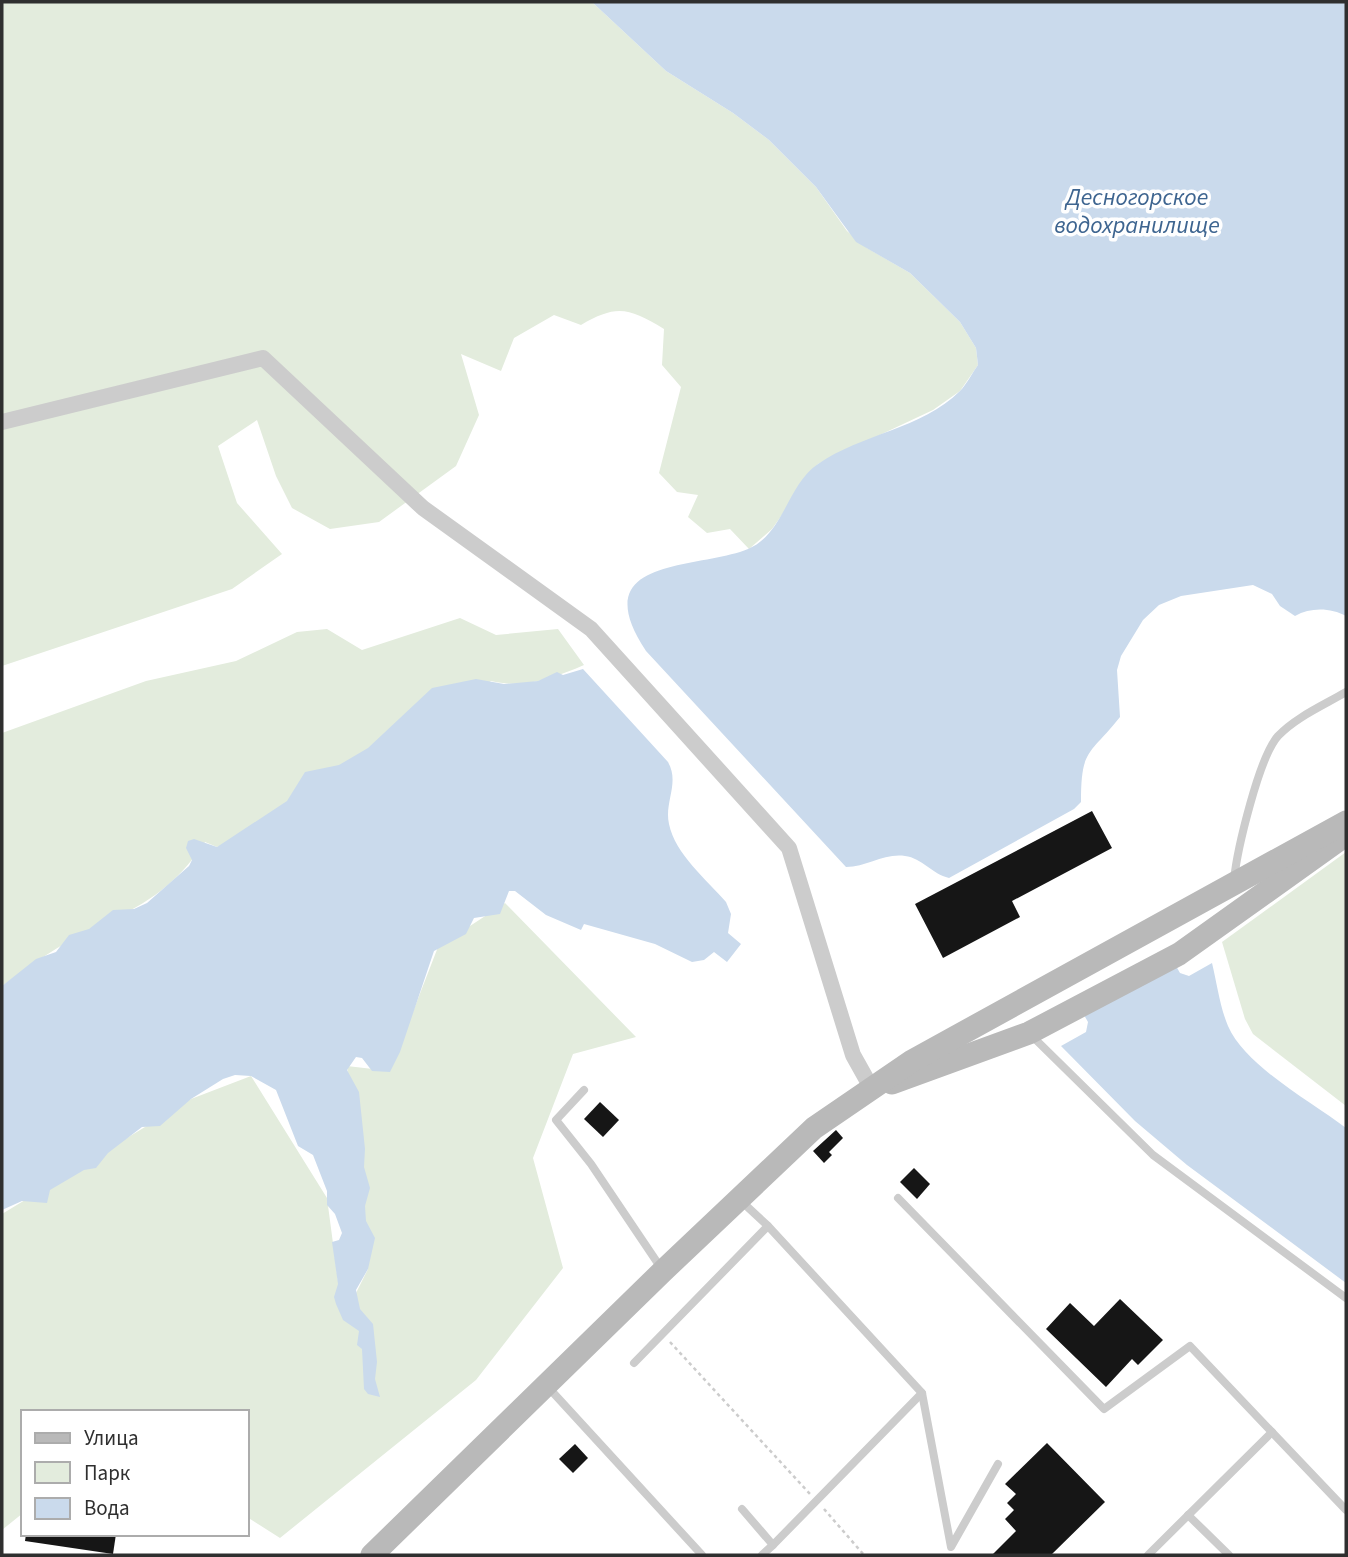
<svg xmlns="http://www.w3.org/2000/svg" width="1348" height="1557" font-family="'Source Sans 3',sans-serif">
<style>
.green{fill:#e3ecdd}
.water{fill:#cadaec}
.building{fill:#161616}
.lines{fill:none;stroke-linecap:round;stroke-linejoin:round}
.path{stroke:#ccc;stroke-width:2.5;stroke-dasharray:3.5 3.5;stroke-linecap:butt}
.lane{stroke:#ccc;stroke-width:8}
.street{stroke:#ccc;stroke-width:16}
.secondary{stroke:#b9b9b9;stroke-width:23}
.labels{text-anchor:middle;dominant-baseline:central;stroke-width:7;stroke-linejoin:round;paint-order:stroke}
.water-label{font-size:24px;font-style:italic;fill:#3e6590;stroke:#fff}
</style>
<rect width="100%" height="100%" fill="#fff"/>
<!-- green -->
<g class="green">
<path d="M2,2H592L666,71L733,113L769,140L816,187L847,231L867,248L910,273L960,322L976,348L978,365L960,391L933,410L818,464L772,529L749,549L730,529L707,533L688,517L698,495L677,492L659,473L681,387L662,365L664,329C629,308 617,304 581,325L554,315L514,338L501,371L461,354L479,415L456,466L379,522L330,529L292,508L276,476L257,420L218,446L237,503L282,554L232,589L2,666Z"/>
<path d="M460,618L496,635L558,629L584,665C554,678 524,689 491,681L288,819L217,847L205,842C165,902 125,912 64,944C43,956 22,972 2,986V733L146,681L236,661L297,632L327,629L362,650Z"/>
<path d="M1346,852V1106L1253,1034L1245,1019L1222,942Z"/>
<path d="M505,903L636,1037L573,1054L533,1158L563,1268L476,1380L280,1538L247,1517V1412H23V1513L2,1530V1214L191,1099L251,1076L327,1198L343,1319L368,1269L347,1066L390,1071L438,947Z"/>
</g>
<!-- water -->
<g class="water">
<path d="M592,2H1346V616C1331,608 1311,607 1295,616L1280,606L1272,594L1253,585L1181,596L1159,605L1143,620L1121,656L1117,670L1120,717C1089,756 1081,748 1081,802L1074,809L949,878C932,874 922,858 905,856C884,853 867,867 846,867L646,651C583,556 697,570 748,549C784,534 787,485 818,464C861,434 922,429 960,391C967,384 972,373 978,365L976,348L960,322L910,273L856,242L816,187L769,140L733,113L666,71Z"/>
<path d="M583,669L668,762C680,783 664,802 669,824C675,854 707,880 726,902L731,914L728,933L741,944L727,962L714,952L704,960L692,962L655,944L584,924L581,930L546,915L515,891H509L500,914L474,918L466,934L434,951L400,1052L390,1072L372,1071L362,1058L356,1057L347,1070L359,1092L365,1149L364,1167L370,1188L365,1206L366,1221L375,1238L368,1269L356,1290L360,1309L373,1324L377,1362L375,1379L380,1397L368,1394L364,1389L362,1349L357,1345L359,1331L343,1320L336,1304L334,1297L338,1284L332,1242L339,1240L342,1233L335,1214L327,1205V1191L313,1155L298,1146L276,1090L251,1076L235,1075L223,1079L191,1099L160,1126L142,1127L108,1153L96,1168L84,1170L50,1190L47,1203L22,1201L2,1210V986L36,959L56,952L69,935L89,929L113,910L134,909L147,903L189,866L192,860L186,848L188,841L194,839L217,847L287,801L305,772L339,765L368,748L432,688L476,679L504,684L538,681L557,672L563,675Z"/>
<path d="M1212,963C1217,984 1220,1007 1228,1026C1245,1066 1312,1102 1346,1128V1283L1187,1165L1135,1121L1061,1046L1086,1032L1088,1022L1084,1015L1176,966L1180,973L1189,976Z"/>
</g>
<!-- building -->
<g class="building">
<path d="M1092,811L1112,848L1012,901L1020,917L943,958L915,904Z"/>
<path d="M600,1102L619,1120L603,1137L584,1119Z"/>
<path d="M836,1130L843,1138L829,1152L832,1155L824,1163L813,1151Z"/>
<path d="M914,1168L930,1184L917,1199L900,1182Z"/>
<path d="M1120,1299L1163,1340L1138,1365L1132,1359L1106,1387L1046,1329L1070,1303L1094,1326Z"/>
<path d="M1047,1443L1105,1502L1051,1555H992L1016,1531L1005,1519L1014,1510L1007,1503L1016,1494L1005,1484Z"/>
<path d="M575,1444L588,1458L573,1473L559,1459Z"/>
<path d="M26,1534H116L113,1554L25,1541Z"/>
</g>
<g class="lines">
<!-- path -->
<g class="path">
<path d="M670,1342L810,1494"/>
<path d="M824,1509L864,1555"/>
</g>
<!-- lane -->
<g class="lane">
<path d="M1234,880C1237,850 1259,757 1278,736C1296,717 1324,705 1346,692"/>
<path d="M1031,1035L1153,1155L1346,1298"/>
<path d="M584,1090L556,1120L591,1164L661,1268"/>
<path d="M898,1198L1104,1409L1190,1346L1346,1510"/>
<path d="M740,1200L768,1226L922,1393L951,1547L998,1464"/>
<path d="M634,1363L768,1226"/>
<path d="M547,1386L702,1555"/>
<path d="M742,1509L773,1545L922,1393"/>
<path d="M1188,1515L1229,1555"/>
<path d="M762,1555L773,1545"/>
<path d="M1148,1555L1272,1432"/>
</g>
<!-- street -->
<path class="street" d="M2,422L263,358L423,508L591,629L789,848L853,1055L872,1089"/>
<!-- secondary -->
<g class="secondary">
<path d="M892,1083L1029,1033L1179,954L1336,842"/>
<path d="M372,1555L663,1271L814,1128L912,1061L1346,822"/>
</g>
</g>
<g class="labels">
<!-- water labels -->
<g class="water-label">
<text x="1137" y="197">Десногорское<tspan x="1137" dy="28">водохранилище</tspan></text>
</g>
</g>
<!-- border -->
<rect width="1348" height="1557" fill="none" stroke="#2f2f2f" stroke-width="7"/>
<!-- legend -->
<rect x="21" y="1410" width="228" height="126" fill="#ffffff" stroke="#acacac" stroke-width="2"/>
<rect x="35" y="1433" width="35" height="10" fill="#b9b9b9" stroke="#acacac" stroke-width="2"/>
<text x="84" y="1445" font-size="21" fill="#2f2f2f">Улица</text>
<rect x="35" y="1462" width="35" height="21" fill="#e3ecdd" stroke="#acacac" stroke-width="2"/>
<text x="84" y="1480" font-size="21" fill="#2f2f2f">Парк</text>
<rect x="35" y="1498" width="35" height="21" fill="#cadaec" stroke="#acacac" stroke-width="2"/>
<text x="84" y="1515" font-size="21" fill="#2f2f2f">Вода</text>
</svg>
